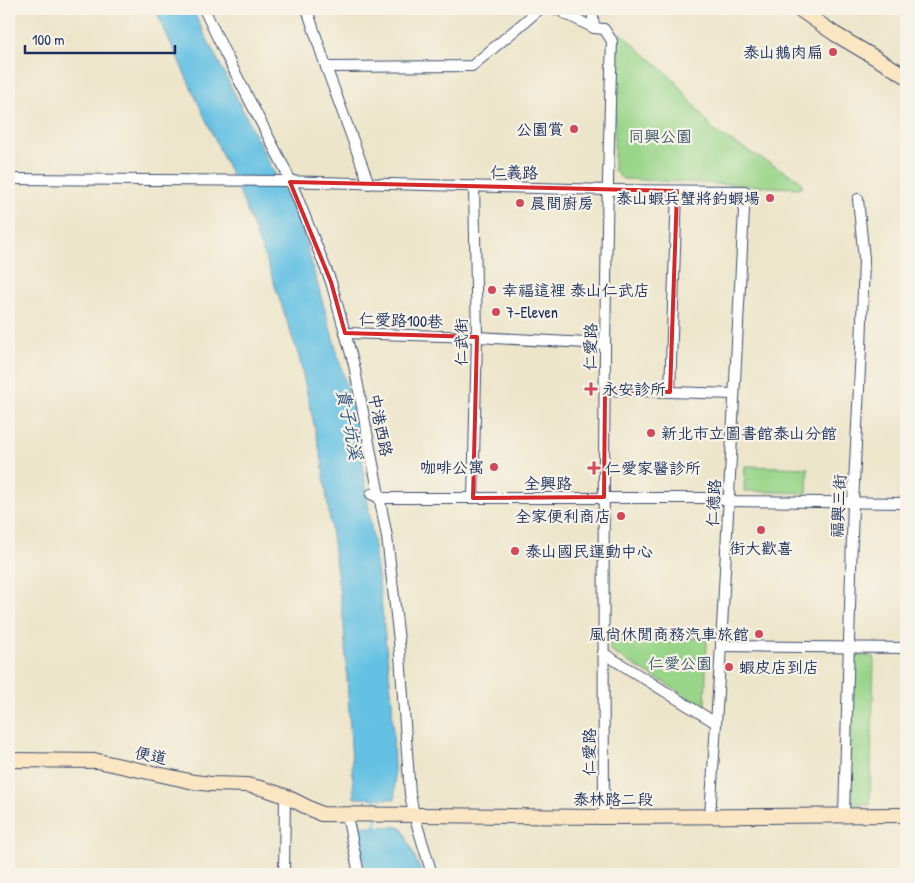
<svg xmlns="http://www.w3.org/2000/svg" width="915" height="883" font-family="'Patrick Hand','LXGW WenKai TC',sans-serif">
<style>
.green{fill:#99d589;stroke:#5a8274}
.water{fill:#65c1e3;stroke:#4078a0}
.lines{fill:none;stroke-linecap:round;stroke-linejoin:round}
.stream{stroke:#65c1e3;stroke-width:3}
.street-casing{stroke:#3a4a6e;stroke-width:12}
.secondary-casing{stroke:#3a4a6e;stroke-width:16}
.street{stroke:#fff;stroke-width:10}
.secondary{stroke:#fbe6c4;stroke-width:14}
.marked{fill:none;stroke:#d62828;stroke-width:4;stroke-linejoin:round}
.poi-dot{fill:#d1495b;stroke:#f7f3e8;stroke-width:2}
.labels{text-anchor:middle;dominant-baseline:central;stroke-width:4.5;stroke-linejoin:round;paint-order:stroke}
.poi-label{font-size:16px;fill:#1b2f5e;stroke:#f7f3e8;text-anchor:start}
.park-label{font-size:16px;fill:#3a5869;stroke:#f7f3e8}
.street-label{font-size:16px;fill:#1b2f5e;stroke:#f7f3e8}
.water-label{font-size:18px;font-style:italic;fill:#2e547f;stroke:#f7f3e8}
</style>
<rect width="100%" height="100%" fill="#f7f3e8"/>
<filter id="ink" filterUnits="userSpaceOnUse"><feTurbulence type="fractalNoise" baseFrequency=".02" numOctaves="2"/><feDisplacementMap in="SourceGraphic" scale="10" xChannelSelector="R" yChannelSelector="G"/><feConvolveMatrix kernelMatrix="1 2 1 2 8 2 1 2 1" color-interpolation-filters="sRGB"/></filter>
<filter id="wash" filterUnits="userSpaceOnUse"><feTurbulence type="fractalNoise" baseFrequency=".0096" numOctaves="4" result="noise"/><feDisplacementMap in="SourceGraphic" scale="20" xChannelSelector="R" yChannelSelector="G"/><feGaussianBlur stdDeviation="1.12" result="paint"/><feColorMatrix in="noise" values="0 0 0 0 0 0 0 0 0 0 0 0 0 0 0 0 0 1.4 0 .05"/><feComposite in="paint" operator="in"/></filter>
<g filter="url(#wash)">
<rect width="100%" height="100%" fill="#ede5c9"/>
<!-- green -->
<g class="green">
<path d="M621,33L674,80L715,132L798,179L802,184V187L794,188L623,179L614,171L615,38Z"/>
<path d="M745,466L808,468L807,493L744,491Z"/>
<path d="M610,637L707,638L705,707L610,651Z"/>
<path d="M853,655L874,656L870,805L849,804Z"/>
</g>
<!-- water -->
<g class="water">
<path d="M155,9H192L301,226L357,423L380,591L392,699L395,799L354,798L344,625L322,461L299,357L268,265L241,196Z"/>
<path d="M355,826L402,827L422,874H367Z"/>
</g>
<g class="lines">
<!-- stream -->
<g class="stream">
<path d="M376,795V811"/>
<path d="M376,817V831"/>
</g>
</g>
</g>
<g filter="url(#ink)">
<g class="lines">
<defs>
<g id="street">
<path d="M204,9L225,53L284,167L296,194L331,282L354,365L387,537L399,641L410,794L414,815L432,874"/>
<path d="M307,9L326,67L369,184"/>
<path d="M556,9L594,28L604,29L612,41C603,300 603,558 604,817"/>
<path d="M592,9L594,28"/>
<path d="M326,67L472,66L540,9"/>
<path d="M9,179L283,181L607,190L745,191L721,646L710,816"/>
<path d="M345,333L477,337L605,344"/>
<path d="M605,390L734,394"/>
<path d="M670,392L677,191"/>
<path d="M371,494L380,498H714L729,501L906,503"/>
<path d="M473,498L477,337L474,186"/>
<path d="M721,646L906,648"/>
<path d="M603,653L716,723"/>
<path d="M347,815L359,874"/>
<path d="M844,815L853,503L861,349L864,259L858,199"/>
<path d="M284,874L285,796"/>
</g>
<g id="secondary">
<path d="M799,9L835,34L906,76"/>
<path d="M9,760L98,761L194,782L211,784L247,785L265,789L285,796L321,814L604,817L906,815"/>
</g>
</defs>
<!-- street casing -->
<use href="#street" class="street-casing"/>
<!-- secondary casing -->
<use href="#secondary" class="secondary-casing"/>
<!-- street -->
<use href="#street" class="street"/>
<!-- secondary -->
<use href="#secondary" class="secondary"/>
</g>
</g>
<!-- marked area -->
<path class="marked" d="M290,182L677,191L670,392L605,390L604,497L473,498L477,337L345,333L331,282Z"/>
<!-- markers -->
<g class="poi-dot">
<circle cx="833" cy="52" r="5"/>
<circle cx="574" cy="129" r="5"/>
<circle cx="770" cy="198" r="5"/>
<circle cx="520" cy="203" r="5"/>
<circle cx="492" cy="290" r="5"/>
<circle cx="496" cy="312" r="5"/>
<path d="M588.5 381.5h5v5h5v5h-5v5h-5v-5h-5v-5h5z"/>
<circle cx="651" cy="433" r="5"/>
<circle cx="494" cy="467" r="5"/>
<path d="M591.5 460.5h5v5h5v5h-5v5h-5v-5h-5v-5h5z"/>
<circle cx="621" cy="516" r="5"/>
<circle cx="761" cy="530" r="5"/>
<circle cx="515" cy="551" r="5"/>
<circle cx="759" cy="634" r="5"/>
<circle cx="729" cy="667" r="5"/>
</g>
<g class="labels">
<!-- poi labels -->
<g class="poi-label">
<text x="823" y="52" text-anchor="end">泰山鵝肉扁</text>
<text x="564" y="129" text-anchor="end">公園賞</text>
<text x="760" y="198" text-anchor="end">泰山蝦兵蟹將釣蝦場</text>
<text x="530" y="203">晨間廚房</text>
<text x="502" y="290">幸福這裡 泰山仁武店</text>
<text x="506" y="312">7-Eleven</text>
<text x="602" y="389">永安診所</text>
<text x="661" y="433">新北市立圖書館泰山分館</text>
<text x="484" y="467" text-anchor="end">咖啡公寓</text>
<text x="605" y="468">仁愛家醫診所</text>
<text x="611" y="516" text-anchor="end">全家便利商店</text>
<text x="761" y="548" text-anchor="middle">街大歡喜</text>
<text x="525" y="551">泰山國民運動中心</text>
<text x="749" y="634" text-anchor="end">風尚休閒商務汽車旅館</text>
<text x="739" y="667">蝦皮店到店</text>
</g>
<!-- park labels -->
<g class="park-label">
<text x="660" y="136">同興公園</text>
<text x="680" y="663">仁愛公園</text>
</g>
<!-- street labels -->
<g class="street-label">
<text transform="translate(514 172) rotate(1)">仁義路</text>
<text transform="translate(401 320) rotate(2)">仁愛路100巷</text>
<text transform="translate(461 342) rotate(-90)">仁武街</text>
<text transform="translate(590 347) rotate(-89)">仁愛路</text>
<text transform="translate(381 425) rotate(79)">中港西路</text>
<text x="548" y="483">全興路</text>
<text transform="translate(713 503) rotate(-87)">仁德路</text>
<text transform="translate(838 506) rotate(-87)">福興三街</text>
<text transform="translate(589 752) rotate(-90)">仁愛路</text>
<text transform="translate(151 755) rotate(12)">便道</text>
<text x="613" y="799">泰林路二段</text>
</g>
<!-- water labels -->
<g class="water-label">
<text transform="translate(350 424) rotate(79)">貴子坑溪</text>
</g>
</g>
<!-- margin -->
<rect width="915" height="883" fill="none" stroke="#f7f3e8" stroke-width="30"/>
<!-- scale -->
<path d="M25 45v8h150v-8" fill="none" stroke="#1b2f5e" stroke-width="2.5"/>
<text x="32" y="45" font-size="15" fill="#1b2f5e" stroke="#f7f3e8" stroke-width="4" paint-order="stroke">100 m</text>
</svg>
